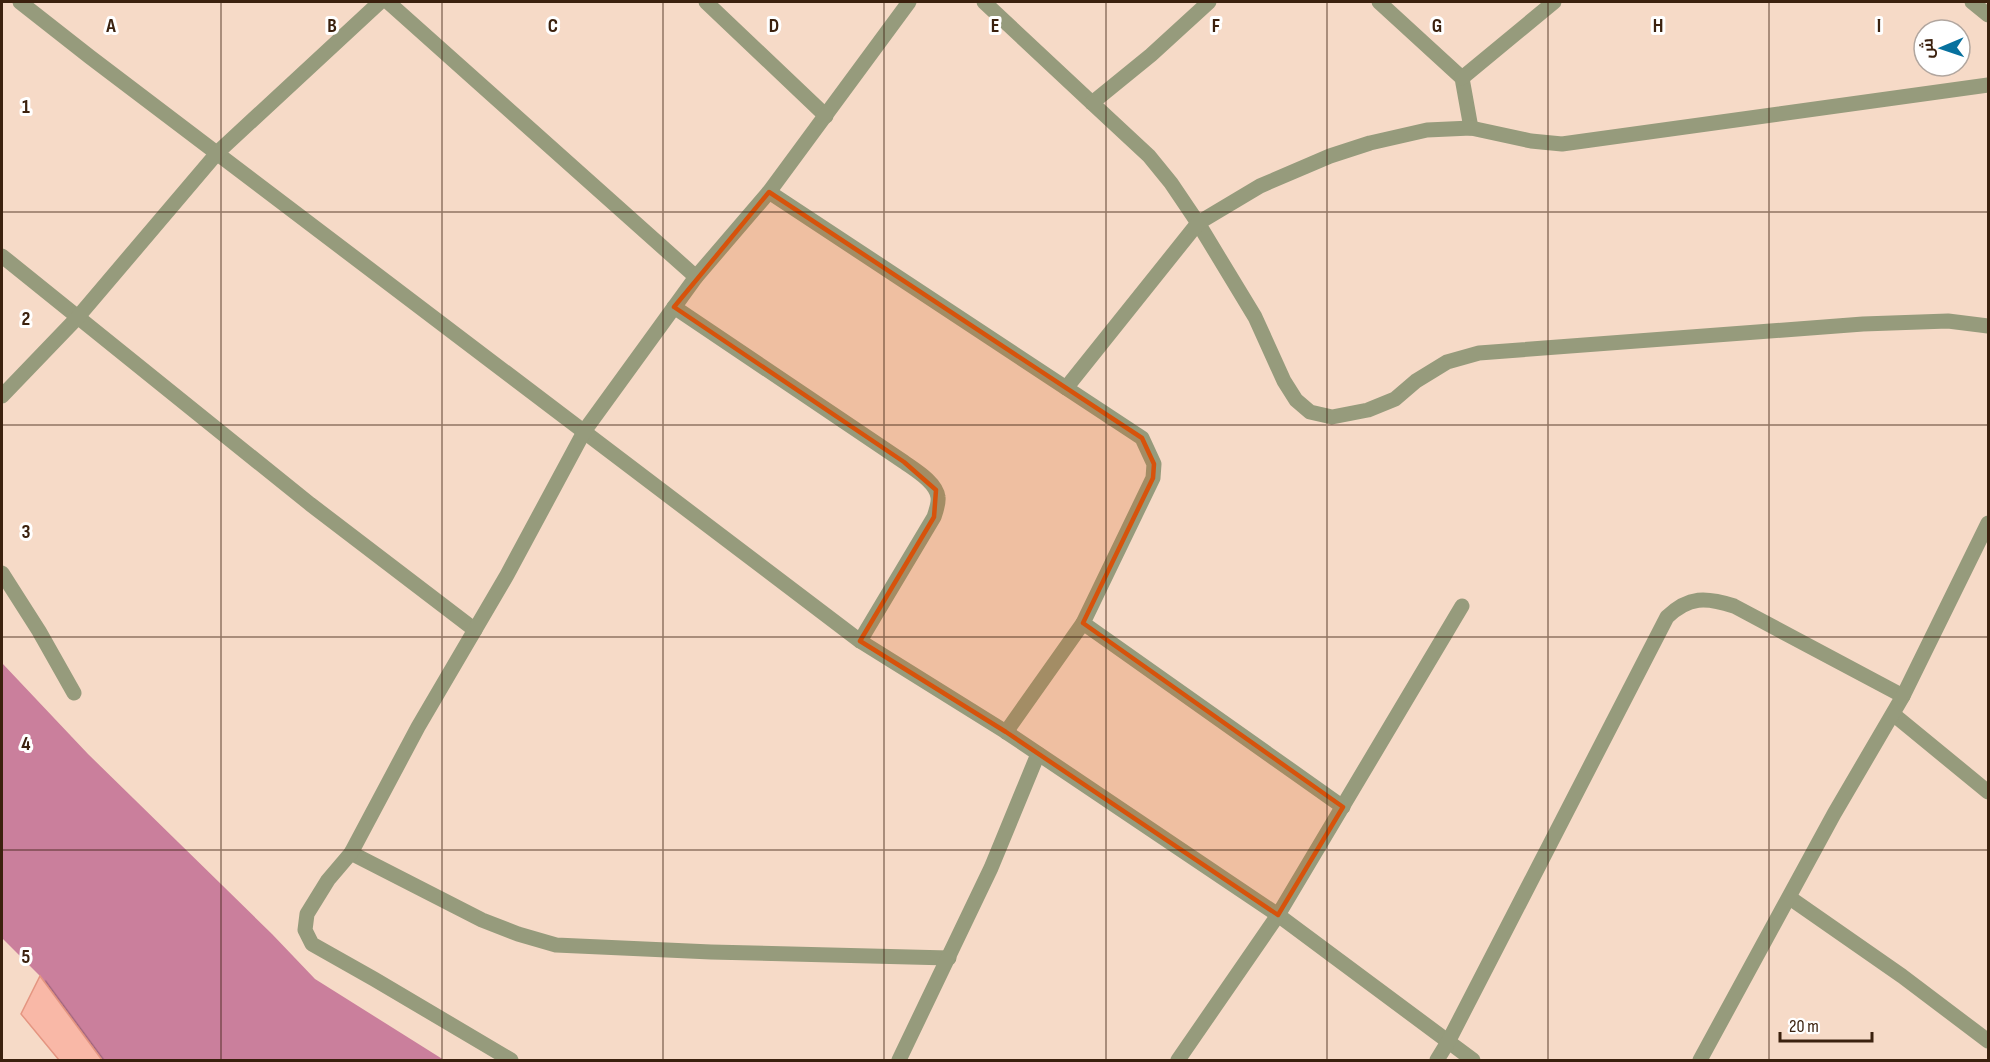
<svg xmlns="http://www.w3.org/2000/svg" width="1990" height="1062" font-family="'Sofia Sans Condensed',Cairo,sans-serif">
<style>
.water{fill:#ca7f9c}
.building{fill:#f9b8a7;stroke:#e49581;stroke-width:1.5;filter:url(#shadow)}
.lines{fill:none;stroke-linecap:round;stroke-linejoin:round}
.minor{stroke:#969b7c;stroke-width:15}
.marked{fill:#d7530c;fill-opacity:0.2;stroke:#d7530c;stroke-width:4.5;stroke-linejoin:round}
.grid{fill:none;stroke:#3b210e;stroke-width:1.5;stroke-opacity:0.55}
.grid-label{font-size:20px;text-anchor:middle;font-weight:bold;fill:#3b210e;stroke:#fff;stroke-width:6;stroke-linejoin:round;paint-order:stroke}
</style>
<defs>
<filter id="shadow"><feDropShadow dx="5.5" dy="5.5" stdDeviation="0" flood-color="#0004"/></filter>
</defs>
<rect width="100%" height="100%" fill="#f6dac7"/>
<!-- water -->
<path class="water" d="M2,663L88,754L272,934L315,979L444,1060H102L40,976L2,938Z"/>
<!-- building -->
<path class="building" d="M40,976L102,1060H59L21,1014Z"/>
<g class="lines">
<!-- minor -->
<g class="minor">
<path d="M20,2L90,57L860,641L1006,732L1278,915L1473,1060"/>
<path d="M388,2L696,277"/>
<path d="M706,2L826,116"/>
<path d="M984,2L1092,103"/>
<path d="M1209,2L1151,55L1092,103L1149,156L1171,183L1198,223L1255,317L1284,381L1296,400L1310,412L1332,417L1368,410L1395,399L1416,381L1447,362L1479,353L1863,324L1948,321L1988,326"/>
<path d="M1379,2L1462,78L1471,128"/>
<path d="M1972,2L1988,15"/>
<path d="M1462,78L1554,2"/>
<path d="M769,192L1142,438L1154,464L1153,478L1083,623L1343,807"/>
<path d="M2,256L310,504L475,630"/>
<path d="M674,307L904,462C915,470 936,482 938,497C939,503 936,511 934,517L860,641"/>
<path d="M1066,388L1198,223L1260,186L1330,156L1370,143L1427,130L1471,128L1531,141L1562,144L1988,85"/>
<path d="M2,396L77,318L218,152L380,2"/>
<path d="M2,573L39,631L74,693"/>
<path d="M1893,714L1988,792"/>
<path d="M1006,732L1083,623"/>
<path d="M351,853L482,920L518,934L556,945L711,952L949,958"/>
<path d="M1790,898L1902,976L1988,1041"/>
<path d="M511,1060L374,979L312,944L305,930L307,914L328,880L351,853L418,727L507,575L585,430L696,277L769,192L909,2"/>
<path d="M899,1060L991,868L1038,754"/>
<path d="M1178,1060L1278,915L1462,606"/>
<path d="M1437,1060L1448,1042L1667,617C1689,596 1706,597 1734,606L1903,696"/>
<path d="M1700,1060L1834,814L1903,696L1988,523"/>
</g>
</g>
<!-- marked area -->
<path class="marked" d="M769,192L1142,438L1154,464L1153,478L1083,623L1343,807L1278,915L1006,732L860,641L934,517L936,490L904,462L674,307Z"/>
<!-- grid -->
<path class="grid" d="M221,2V1060M442,2V1060M663,2V1060M884,2V1060M1106,2V1060M1327,2V1060M1548,2V1060M1769,2V1060M2,212H1988M2,425H1988M2,637H1988M2,850H1988"/>
<g class="grid-label">
<text x="111" y="32">A</text>
<text x="332" y="32">B</text>
<text x="553" y="32">C</text>
<text x="774" y="32">D</text>
<text x="995" y="32">E</text>
<text x="1216" y="32">F</text>
<text x="1437" y="32">G</text>
<text x="1658" y="32">H</text>
<text x="1879" y="32">I</text>
<text x="26" y="113">1</text>
<text x="26" y="325">2</text>
<text x="26" y="538">3</text>
<text x="26" y="750">4</text>
<text x="26" y="963">5</text>
</g>
<!-- border -->
<rect width="1990" height="1062" fill="none" stroke="#3b210e" stroke-width="6"/>
<!-- north arrow -->
<g transform="translate(1942 48) rotate(268)"><circle r="28" fill="#ffffff" stroke="#b1a69f" stroke-width="1.5"/>
<path d="M0-4.5L10 22L0 15L-10 22Z" fill="#07719e"/>
<text y="-9" font-size="16" font-weight="bold" text-anchor="middle" fill="#3b210e">ش</text>
</g>
<!-- scale -->
<path d="M1780 1032v9h92v-9" fill="none" stroke="#3b210e" stroke-width="3"/>
<text x="1789" y="1032" font-size="18" fill="#3b210e" stroke="#ffffff" stroke-width="4.5" paint-order="stroke">20 m</text>
</svg>
